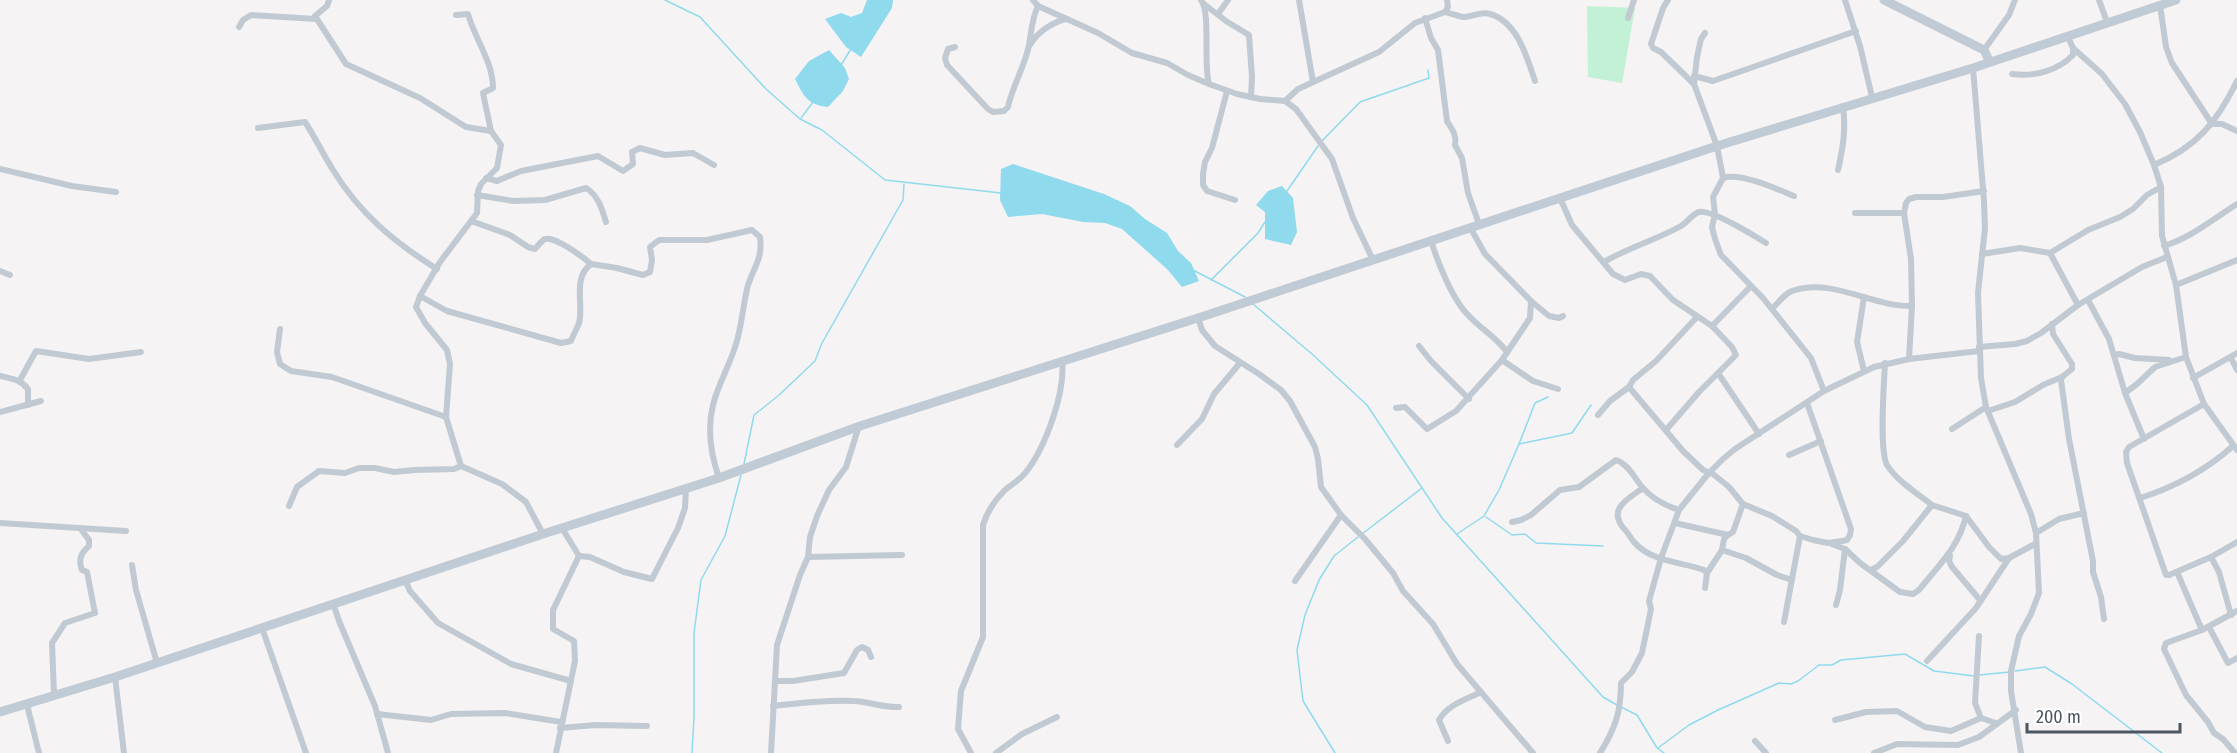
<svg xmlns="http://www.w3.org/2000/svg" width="2237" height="753" font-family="'Fira Sans Condensed',sans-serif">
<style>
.green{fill:#c3f1d5}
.water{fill:#90daee}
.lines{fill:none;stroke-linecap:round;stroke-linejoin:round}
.stream{stroke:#90daee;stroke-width:1.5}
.street{stroke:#c1cad2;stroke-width:6}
.secondary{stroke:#c1cbd6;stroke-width:9}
</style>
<rect width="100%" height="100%" fill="#f5f3f3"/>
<!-- green -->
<path class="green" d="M1587,6L1635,8L1622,83L1588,77Z"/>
<!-- water -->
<g class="water">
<path d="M867,0H893L892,8L861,57L846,47L825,19L841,13L851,17L862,13Z"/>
<path d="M829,50L845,68L849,79L843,91L828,107C808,105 804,97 795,79L809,61Z"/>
<path d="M1013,164L1104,194L1130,206L1145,219L1167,233L1178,251L1191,263L1199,281L1182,287L1167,269L1122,229L1105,223L1083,222L1042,214L1008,217L1000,200L1001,169Z"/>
<path d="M1282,186L1293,198L1297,232L1291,245L1265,239V212L1256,205L1268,191Z"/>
</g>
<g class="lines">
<!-- stream -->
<g class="stream">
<path d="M665,0L700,17L766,89L800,119L822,130L885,180L1001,193"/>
<path d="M841,65L851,49"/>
<path d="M801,118L813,102"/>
<path d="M1321,142L1360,102L1429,78L1428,70"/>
<path d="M1287,191L1318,146"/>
<path d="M1193,270L1245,297"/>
<path d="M1211,280L1258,233L1265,222"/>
<path d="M1253,304L1312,354L1367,405L1442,518L1603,697L1617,705"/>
<path d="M1519,444L1535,403L1548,397"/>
<path d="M744,464L754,415L778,396L815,361L822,343L903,200L904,184"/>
<path d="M1486,517L1512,535L1525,534L1536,543L1603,546"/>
<path d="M1362,534L1422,488"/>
<path d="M1457,534L1484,516L1499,490L1519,444L1572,433L1591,405"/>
<path d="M2015,671L2045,667L2072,684L2162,753"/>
<path d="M1979,675L2010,672"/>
<path d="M1621,707L1637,715L1657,748L1664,753"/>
<path d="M1658,748L1689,725L1718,710L1779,683L1791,684L1798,681L1819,665H1832L1841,660L1905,654L1934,671L1974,676"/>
<path d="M692,753L694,717V633L701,580L725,536L741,475"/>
<path d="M1335,753L1303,701L1297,650L1305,615L1319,580L1334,556L1358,537"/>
</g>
<!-- street -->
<g class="street">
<path d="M329,0L327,6L315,16L346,64L420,98L466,127L491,131"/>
<path d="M1033,0L1038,6L1098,33L1132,53L1167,63L1188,75L1209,84"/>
<path d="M1201,0C1211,13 1203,64 1209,84L1237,94L1260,99L1285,101L1296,109L1332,159L1353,218L1373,260"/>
<path d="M1299,0L1313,82"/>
<path d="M1668,0L1663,8L1651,44L1653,48L1661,52L1694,84"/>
<path d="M1845,0L1860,46L1872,97"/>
<path d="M2099,0L2107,22"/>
<path d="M1204,4L1226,21L1249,35L1252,77L1251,97"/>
<path d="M2160,5L2166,47L2172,63L2212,124"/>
<path d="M1445,12C1450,13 1457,16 1463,17C1472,17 1481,11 1490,14C1518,22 1527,58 1535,81"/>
<path d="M1218,14L1228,0"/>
<path d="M456,15L468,14C475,39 493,62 493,88L483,93L491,131L501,145L497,168L481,184L478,191L477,213L440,262L420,296L416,307L425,323L447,350L450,364L446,417L461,466L502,484L526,502L543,534"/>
<path d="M1425,18L1431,38L1438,50L1447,121C1452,130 1457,134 1455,145L1462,158L1468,193L1479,224"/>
<path d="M1628,18L1634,0"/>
<path d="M239,27L243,20L251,15L316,19"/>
<path d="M1705,33L1701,39L1697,57L1694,84L1717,146L1723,178L1713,197L1715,214L1712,227L1715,239L1721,255L1763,298L1811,358L1824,391"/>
<path d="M2067,35L2073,48L2102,74L2125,104L2140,132L2154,165L2161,187L2162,236L2176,285L2186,357L2204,404L2237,450"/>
<path d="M1030,45C1036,33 1054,21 1067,19"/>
<path d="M955,47L948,49L945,58L947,65L988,109L993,112L1004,111L1008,107C1012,88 1022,71 1027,53C1032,37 1030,22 1038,6"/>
<path d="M1984,50L2009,15L2015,0"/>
<path d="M1973,68L1984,201L1985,228L1978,293L1981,378L1986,407L2031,514L2036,533L2039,593L2031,614L2019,636L2011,671V691L2021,753"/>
<path d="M2012,74C2033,77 2058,71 2073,55V48"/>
<path d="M1694,76L1713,81L1856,31"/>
<path d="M1227,91L1212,148L1205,162L1203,174V185L1207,191L1235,200"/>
<path d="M1285,101L1298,89L1379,52L1415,23L1445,12L1448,7L1447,0"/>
<path d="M2212,124H2222L2237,131"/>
<path d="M258,128L305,122C315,137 323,154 333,170C360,214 394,242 437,269"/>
<path d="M2154,165C2197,147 2217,122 2237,81"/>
<path d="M0,169L72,186L116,192"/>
<path d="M1838,170C1843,148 1846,129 1843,106"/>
<path d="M486,178L497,181L521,171L598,156L623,171L633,164L632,152L640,148L665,155L693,153L714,165"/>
<path d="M1723,178C1740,172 1777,189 1794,196"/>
<path d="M477,195L513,201L545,200L586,188C598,195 602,209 606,222"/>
<path d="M1560,198L1572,225L1613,274L1625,280L1641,274L1650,276L1673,300L1712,326L1751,286"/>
<path d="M1855,213H1904"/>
<path d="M471,221L510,235L528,247L535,249C538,246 541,241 545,239C555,236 583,257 591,264"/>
<path d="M1470,227L1485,254L1531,301L1549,316L1559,318L1563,316"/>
<path d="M1431,240C1437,261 1453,301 1469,316C1481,329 1496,337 1507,352"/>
<path d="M2164,246C2192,237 2213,219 2237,204"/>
<path d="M2050,253L2078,305"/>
<path d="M1982,254L2020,248L2050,253L2088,230L2120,217L2133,209L2147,195L2161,187"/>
<path d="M1604,262C1629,247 1656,240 1681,226C1687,223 1692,214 1699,212C1712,209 1753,235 1766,243"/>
<path d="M0,271L10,275"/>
<path d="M2176,285L2237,260"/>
<path d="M420,296L447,311L561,343L571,341C573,335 577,329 579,323C584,305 572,278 591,264L617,268L643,275L650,272L652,260L650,247L659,240H707L752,230L760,237C763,258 754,267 748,285C743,305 742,325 736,344C730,365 718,384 713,405C707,429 711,455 719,478"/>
<path d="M2088,300L2109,339L2125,393L2144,439"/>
<path d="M1772,309C1777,304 1785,293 1792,291C1832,277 1872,307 1912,306"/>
<path d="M1198,318L1202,330L1215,346L1259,374L1281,390L1290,401L1315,447L1318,459L1321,487L1341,515L1365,539L1393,573L1403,591L1433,624L1457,664L1533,753"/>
<path d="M2052,324L2053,334L2072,364V369L2062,377L2061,380L2069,439L2093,561V572L2101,597L2104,619"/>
<path d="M280,329L277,352L280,364L291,371L332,377L446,417"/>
<path d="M1419,346L1431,361L1469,399"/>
<path d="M1979,347L2015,344L2027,341L2041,333L2078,305L2142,267L2167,257"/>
<path d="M2114,355L2119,354L2135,358L2169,360"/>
<path d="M2231,358L2237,370"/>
<path d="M1909,359L1912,306L1911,259L1904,213L1906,203L1909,199L1916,197H1943L1984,191"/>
<path d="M1502,360L1533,381L1558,389"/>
<path d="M1885,363C1884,383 1879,450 1887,465C1897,481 1918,494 1932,505"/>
<path d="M1864,371L1857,342L1864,297"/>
<path d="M1718,373L1759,434"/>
<path d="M0,376C12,379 20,379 28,389V405"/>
<path d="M2193,378L2237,353"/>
<path d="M20,380L36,351L89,359L141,352"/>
<path d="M1629,387L1683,451L1703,470L1713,474L1729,487L1743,504L1772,516L1796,531L1800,536L1813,540L1828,543L1842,541L1847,540L1850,535L1851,529L1807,403"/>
<path d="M2125,393L2137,384L2155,367L2186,357"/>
<path d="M2204,404L2129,447L2126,452L2127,463L2166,575H2169L2211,557L2237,542"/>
<path d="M1396,408L1405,407L1427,429L1456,411L1502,360L1530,318L1531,301"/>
<path d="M1988,411L2015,402L2043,385L2062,377"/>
<path d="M0,412L41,401"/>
<path d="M1598,415L1610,401L1629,387L1633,380L1656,361L1697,317"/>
<path d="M1952,429L1986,407"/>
<path d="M1666,430L1699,392L1736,355L1732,347L1712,326"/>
<path d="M1177,445L1202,419L1214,394L1240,363"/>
<path d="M1789,455L1821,441"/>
<path d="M1643,488C1626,500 1606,510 1626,531C1629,534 1631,539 1634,542C1651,562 1682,562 1704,570L1707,573L1705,588"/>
<path d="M2140,498C2175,487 2205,471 2233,446"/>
<path d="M289,506L297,487L319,471L345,473L359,468H375L394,472L414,470L454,469L461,466"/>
<path d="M1512,522L1521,520L1531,515L1560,490L1579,487L1616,460C1628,464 1634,477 1642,487C1652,499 1664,505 1679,510"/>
<path d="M0,523L126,531"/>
<path d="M1675,523L1728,535L1733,532L1743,504"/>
<path d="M2036,533L2059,519L2084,513"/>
<path d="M1832,544L1845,549L1860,563L1900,592L1913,594L1919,590C1938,566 1959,547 1966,516"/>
<path d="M1722,550L1746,558L1777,575L1792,580"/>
<path d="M579,556L590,557L624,572L652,579L678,528L685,508L686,488"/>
<path d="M1950,556L1949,561L1952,567L1980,600"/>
<path d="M808,557L902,555"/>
<path d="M2211,557L2219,572L2231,615"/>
<path d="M132,565L136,590L157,663"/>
<path d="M1871,570L1877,567L1903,541L1932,505L1966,516L1989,547L2001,559L2009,558L2035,544"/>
<path d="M2177,572L2202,630"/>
<path d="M1707,573L1722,550L1724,539L1728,535"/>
<path d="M405,580L410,591L438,623L511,664L571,681"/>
<path d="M1295,581L1341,515"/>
<path d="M333,603L339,621L375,706L388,753"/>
<path d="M1836,605L1840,590L1845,549"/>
<path d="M1784,622L1800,536"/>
<path d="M2209,627L2228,663L2237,658"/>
<path d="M262,628L306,753"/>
<path d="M1979,636L1975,703L1981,718L1996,723"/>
<path d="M1927,661L1976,608L2009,558"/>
<path d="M115,677L124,753"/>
<path d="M776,681H793L844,673L857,650L862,647L868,650L871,657"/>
<path d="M54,695L52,643L65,623L95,613L87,572L82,570C78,559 81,553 89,546V540L80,528"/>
<path d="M29,702L28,709L39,753"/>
<path d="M773,706C799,703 826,700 853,701C868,701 883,708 899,707"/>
<path d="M377,714L431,720L451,714L505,713L561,722"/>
<path d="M1835,720L1866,712L1897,711L1925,727L1951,731L1981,718"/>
<path d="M560,728L596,725L647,726"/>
<path d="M1448,741L1439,720C1447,705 1467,699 1481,692"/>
<path d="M1755,741L1766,753"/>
<path d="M556,753L575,661L574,641L553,629V610L579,556L562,528"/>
<path d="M771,753L777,645L800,575L808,557L810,537L817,516L829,490L846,467L859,426"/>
<path d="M971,753L958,729L961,691L983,637V525C987,512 995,500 1005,490C1012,484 1020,480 1026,472C1045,448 1066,392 1062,360"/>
<path d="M996,753L1022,734L1057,717"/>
<path d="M1600,753C1615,729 1621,712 1621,683L1632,672L1642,653L1651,609L1649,601L1661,558L1679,510L1708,474L1723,459L1735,449L1824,391L1874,367L1909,359L1979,351"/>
<path d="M1874,753L1897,744L1958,745L1979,737L2016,710"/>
<path d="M2235,753L2223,739L2214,733L2208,722L2186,695L2164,649L2166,643L2202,630L2237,611"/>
</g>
<!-- secondary -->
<g class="secondary">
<path d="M1884,0L1984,50L1990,62"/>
<path d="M0,712L115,677L543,534L719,478L860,426L1204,316L1717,146L1973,68L2176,0"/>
</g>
</g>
<!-- scale -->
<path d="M2027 723v9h153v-9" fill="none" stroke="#4a5661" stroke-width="3"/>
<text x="2036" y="723" font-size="18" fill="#4a5661" stroke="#ffffff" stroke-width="4.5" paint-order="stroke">200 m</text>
</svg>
